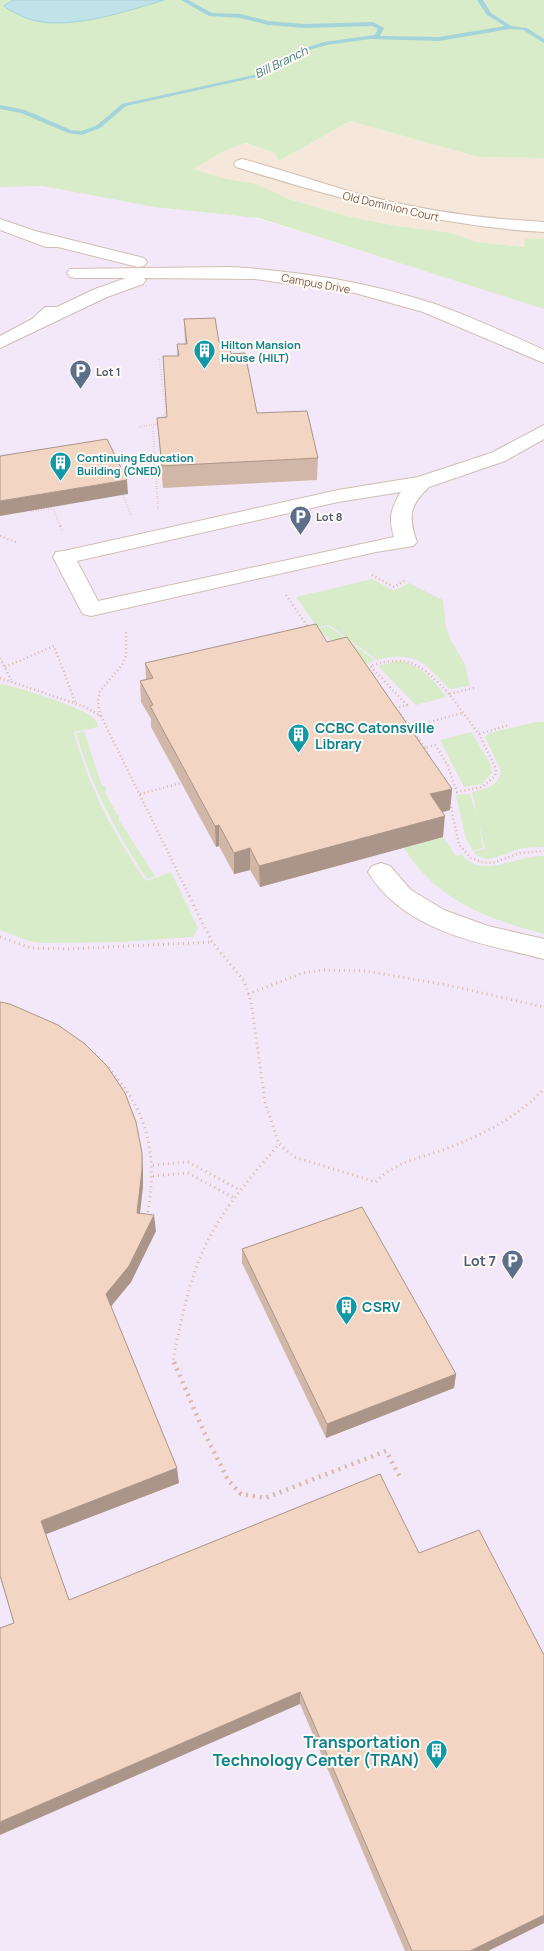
<svg xmlns="http://www.w3.org/2000/svg" width="544" height="1951" font-family="Manrope,sans-serif">
<style>
.residential{fill:#f5e8da}
.education{fill:#f3e8fa}
.green{fill:#d8ecc9}
.water{fill:#bfe3e8;stroke:#a5d3da}
.lines{fill:none;stroke-linecap:round;stroke-linejoin:round}
.stream{fill:#a5d3da;fill-rule:evenodd}
.minor-casing{stroke:#d1beb0;stroke-width:2}
.path-far3{stroke:#d9b8a5;stroke-width:2;stroke-dasharray:0.5 2;stroke-linecap:butt}
.path-far2{stroke:#d9b8a5;stroke-width:2.5;stroke-dasharray:1 3;stroke-linecap:butt}
.path-far1{stroke:#d9b8a5;stroke-width:3;stroke-dasharray:1 4;stroke-linecap:butt}
.path{stroke:#d9b8a5;stroke-width:4.5;stroke-dasharray:2 5;stroke-linecap:butt}
.minor{fill:#fff;fill-rule:evenodd}
.wall{fill:#d1b7a8}
.shaded-wall{fill:#aa9588}
.building{fill:#f3d5c3;stroke:#aa9588}
.labels{text-anchor:middle;dominant-baseline:central;stroke-width:4;stroke-linejoin:round;paint-order:stroke}
.far-street-label{font-size:11px;fill:#7a5c4d;stroke:#fffaf3}
.far-culture-label{font-size:11px;font-weight:bold;fill:#0d838f;stroke:#fffaf3;text-anchor:start}
.far-service-label{font-size:11px;font-weight:bold;fill:#4e5e75;stroke:#fffaf3;text-anchor:start}
.far-water-label{font-size:12px;font-style:italic;fill:#437c86;stroke:#fffaf3}
.culture-label{font-size:14px;font-weight:bold;fill:#0d838f;stroke:#fffaf3;text-anchor:start}
.service-label{font-size:14px;font-weight:bold;fill:#4e5e75;stroke:#fffaf3;text-anchor:end}
.near-culture-label{font-size:16px;font-weight:bold;fill:#0d838f;stroke:#fffaf3;text-anchor:end}
</style>
<rect width="100%" height="100%" fill="#fdf6ec"/>
<!-- residential -->
<path class="residential" d="M350,121L478,157L544,158V239H525V247L452,240L381,227L192,169L241,142L276,153L279,161Z"/>
<!-- education -->
<path class="education" d="M0,144L23,145L544,308V1951H0Z"/>
<!-- green -->
<g class="green">
<path d="M0,0H544V158L478,157L350,121L279,161L275,153L246,143L228,149L193,169L226,179L256,184L289,199L350,217L396,226L451,233L476,242L524,247L525,239H544V309L259,218L155,207L42,186L0,187Z"/>
<path d="M372,579L394,591L409,583L443,600L446,627L451,641L465,664L470,686L450,689C442,683 437,675 430,669C416,655 395,654 377,660L329,625L317,627L296,597Z"/>
<path d="M328,626L375,660L364,665L325,636L319,628Z"/>
<path d="M398,661C419,663 434,680 446,697L416,705L378,666Z"/>
<path d="M0,684C17,686 80,707 92,717C96,720 97,723 98,727L74,732C88,786 114,835 146,881L171,872L198,928L193,937L119,942L43,943L29,941L0,930Z"/>
<path d="M535,722H544V847C537,847 530,847 523,848C507,851 488,868 473,852L485,849L479,824L483,848L473,851L466,839L456,795L470,794L477,816L472,792C486,789 499,786 501,771L485,737L489,733Z"/>
<path d="M84,731L102,786H105L107,790L105,792L117,815H119V820L155,876L147,879C114,828 94,792 76,733Z"/>
<path d="M471,732L490,763L492,773L482,784L464,787L440,740Z"/>
<path d="M443,837L456,856L461,854C483,881 517,854 544,856V934C487,919 436,900 404,848Z"/>
</g>
<!-- water -->
<path class="water" d="M13,0H164C127,11 74,29 36,21C26,19 17,14 8,9L4,6Z"/>
<g class="lines">
<!-- stream -->
<path class="stream" d="M181,0H188L212,13L241,14L268,21L305,24L373,22L384,28L380,36L439,37L505,26L487,15L477,0H483L491,13L511,26L527,28L544,39V43L523,30L510,29L439,41L370,39L327,45L302,52L262,76L126,106L100,128L82,135L68,133L21,113L0,109V105L25,110L71,130L81,131L96,126L122,104L258,74L298,50L324,42L375,35L378,29L372,26L305,28L268,25L241,18L209,16Z"/>
<defs>
<g id="minor">
<path d="M242,159C281,169 320,183 359,194C420,210 481,219 544,222V232C438,226 338,199 236,167L234,164L236,161Z"/>
<path d="M0,219L35,231L144,258L147,262L144,266L138,267L58,247H46L0,230Z"/>
<path d="M230,267C299,271 369,282 435,304C472,317 508,334 544,350V363L423,312L355,293L255,279L144,278L146,280L143,284L107,297L0,348V336L32,319L45,307H57L95,289L126,278H76L70,277L67,273L70,269Z"/>
<path d="M544,425V439L505,461L429,487C409,506 408,516 417,542L413,546L376,552L91,616L83,614L80,609L53,557L56,552L64,551L338,490L418,477L491,453ZM401,492C391,507 388,519 394,537L98,601L77,561L338,502Z"/>
<path d="M381,863L390,866L411,890L444,910L488,926L544,939V959C481,943 404,932 368,872L372,866Z"/>
</g>
</defs>
<!-- minor casing -->
<use href="#minor" class="minor-casing"/>
<!-- path-far3 -->
<g class="path-far3">
<path d="M139,427L155,424"/>
<path d="M123,495L131,515"/>
<path d="M158,509L153,427L166,413L159,357"/>
<path d="M31,511L53,509L61,527"/>
</g>
<!-- path-far2 -->
<g class="path-far2">
<path d="M60,526L62,530"/>
<path d="M0,536L16,542"/>
<path d="M372,575L394,587L406,580"/>
<path d="M286,595L308,627"/>
<path d="M0,658L11,680"/>
<path d="M5,667L54,646L76,704"/>
<path d="M0,678L83,706L101,716L190,897"/>
<path d="M474,688L449,694L479,734L509,725"/>
<path d="M449,694C423,666 410,653 370,666L407,705L396,708L425,748L435,745L447,764L457,792L482,787L495,776L496,769L479,734"/>
<path d="M100,716L98,700L100,691L122,665L126,656V630"/>
<path d="M410,727L463,713"/>
<path d="M425,748L430,758"/>
<path d="M140,794L185,782"/>
<path d="M450,803L459,845L471,858L481,862L493,863L520,853L544,851"/>
</g>
<!-- path-far1 -->
<g class="path-far1">
<path d="M189,896L212,942L244,981L251,1001L265,1102L279,1144L294,1157L376,1182C394,1162 421,1158 445,1149C483,1135 516,1118 544,1089"/>
<path d="M0,937L31,948L69,949L212,942"/>
<path d="M248,994L303,973L322,970L366,971L447,985L544,1007"/>
<path d="M91,1050C145,1101 160,1145 147,1218"/>
<path d="M153,1165L188,1162L240,1190"/>
<path d="M153,1176L188,1173L234,1198"/>
<path d="M175,1364L173,1360C182,1315 191,1269 214,1229C232,1198 256,1171 279,1144"/>
</g>
<!-- path -->
<path class="path" d="M174,1362L204,1432L228,1480L241,1494L265,1498L386,1451L401,1479"/>
<!-- minor -->
<use href="#minor" class="minor"/>
</g>
<!-- wall -->
<g class="wall">
<path d="M184,319L219,342L231,354L257,413L318,458L317,480L163,488L157,418L167,417L163,356H177V344H185Z"/>
<path d="M327,642L452,789L450,810L442,812L443,837L260,887L250,870L234,874L219,846L216,847L151,727V719L141,702L140,681L146,679L145,663Z"/>
<path d="M0,1002L143,1170V1186L140,1213L156,1231L131,1282L111,1306L179,1483L46,1534L69,1600L419,1553L544,1655V1923L488,1951H405L300,1704L14,1623L0,1577Z"/>
<path d="M242,1249L456,1374L454,1388L326,1438L242,1263Z"/>
</g>
<!-- shaded-wall -->
<g class="shaded-wall">
<path d="M127,480L128,494L0,516V501Z"/>
<path d="M452,789L450,810L429,816L430,794Z"/>
<path d="M445,816L443,837L260,887L259,866Z"/>
<path d="M219,825V846L216,847L215,826Z"/>
<path d="M250,848V870L234,874V853Z"/>
<path d="M142,1153L143,1170V1186L138,1229L137,1213Z"/>
<path d="M154,1215L156,1231L131,1282L108,1310L106,1294Z"/>
<path d="M456,1374L454,1388L326,1438L327,1424Z"/>
<path d="M177,1468L179,1483L44,1535L41,1521Z"/>
<path d="M300,1692V1704L0,1835V1822Z"/>
<path d="M544,1915V1923L488,1951H470Z"/>
</g>
<!-- building -->
<g class="building">
<path d="M215,318L219,342H229L231,354L245,353L257,413L307,411L318,458L162,466L157,418L167,417L163,356H179L177,344H187L184,319Z"/>
<path d="M107,439L127,480L0,501V456Z"/>
<path d="M316,624L327,642L347,637L452,789L430,794L445,816L259,866L250,848L234,853L219,825L215,826L150,706L153,705L140,681L153,678L145,663Z"/>
<path d="M0,1002L10,1004L58,1025L85,1044L107,1066L125,1093L136,1122L142,1153V1170L137,1213L154,1215L129,1266L106,1294L177,1468L41,1521L69,1600L380,1474L419,1553L479,1530L544,1655V1915L470,1951H412L300,1692L0,1822V1628L14,1623L0,1575Z"/>
<path d="M362,1207L456,1374L327,1424L242,1249Z"/>
</g>
<!-- icons -->
<defs>
<symbol id="building-pin" viewBox="-11 -11 22 30"><path d="M0 17L-7.5 6A9.5 9.5 0 1 1 7.5 6Z" fill="#0f9aa8" stroke="#fffaf3"/><path d="M-4-6H4V6H1V3H-1V6H-4ZM-2.5-4.3h1.7v1.8h-1.7ZM.8-4.3h1.7v1.8H.8ZM-2.5-1h1.7V.8h-1.7ZM.8-1h1.7V.8H.8Z" fill="#fff"/></symbol>
<symbol id="parking-pin" viewBox="-11 -11 22 30"><path d="M0 17L-7.5 6A9.5 9.5 0 1 1 7.5 6Z" fill="#5c6f8a" stroke="#fffaf3"/><path d="M-3.5-5.5H1a3.5 3.5 0 0 1 0 7H-1V5.5H-3.5ZM-1-3.4V-.6H.8a1.4 1.4 0 0 0 0-2.8Z" fill="#fff"/></symbol>
</defs>
<g fill-rule="evenodd">
<use href="#building-pin" x="192" y="338" width="25" height="34"/>
<use href="#parking-pin" x="68" y="358" width="25" height="34"/>
<use href="#building-pin" x="48" y="450" width="25" height="34"/>
<use href="#parking-pin" x="288" y="504" width="25" height="34"/>
<use href="#building-pin" x="286" y="722" width="25" height="34"/>
<use href="#parking-pin" x="500" y="1248" width="25" height="34"/>
<use href="#building-pin" x="334" y="1294" width="25" height="34"/>
<use href="#building-pin" x="424" y="1738" width="25" height="34"/>
</g>
<g class="labels">
<!-- far-street labels -->
<g class="far-street-label">
<text transform="translate(391 206) rotate(13)">Old Dominion Court</text>
<text transform="translate(316 283) rotate(10)">Campus Drive</text>
</g>
<!-- far-culture labels -->
<g class="far-culture-label">
<text x="221" y="344">Hilton Mansion<tspan x="221" dy="13">House (HILT)</tspan></text>
<text x="77" y="457">Continuing Education<tspan x="77" dy="13">Building (CNED)</tspan></text>
</g>
<!-- far-service labels -->
<g class="far-service-label">
<text x="96" y="371">Lot 1</text>
<text x="316" y="516">Lot 8</text>
</g>
<!-- far-water labels -->
<g class="far-water-label">
<text transform="translate(281 62) rotate(-26)">Bill Branch</text>
</g>
<!-- culture labels -->
<g class="culture-label">
<text x="315" y="727">CCBC Catonsville<tspan x="315" dy="16">Library</tspan></text>
<text x="362" y="1306">CSRV</text>
</g>
<!-- service labels -->
<g class="service-label">
<text x="496" y="1260">Lot 7</text>
</g>
<!-- near-culture labels -->
<g class="near-culture-label">
<text x="420" y="1742">Transportation<tspan x="420" dy="18">Technology Center (TRAN)</tspan></text>
</g>
</g>
</svg>
